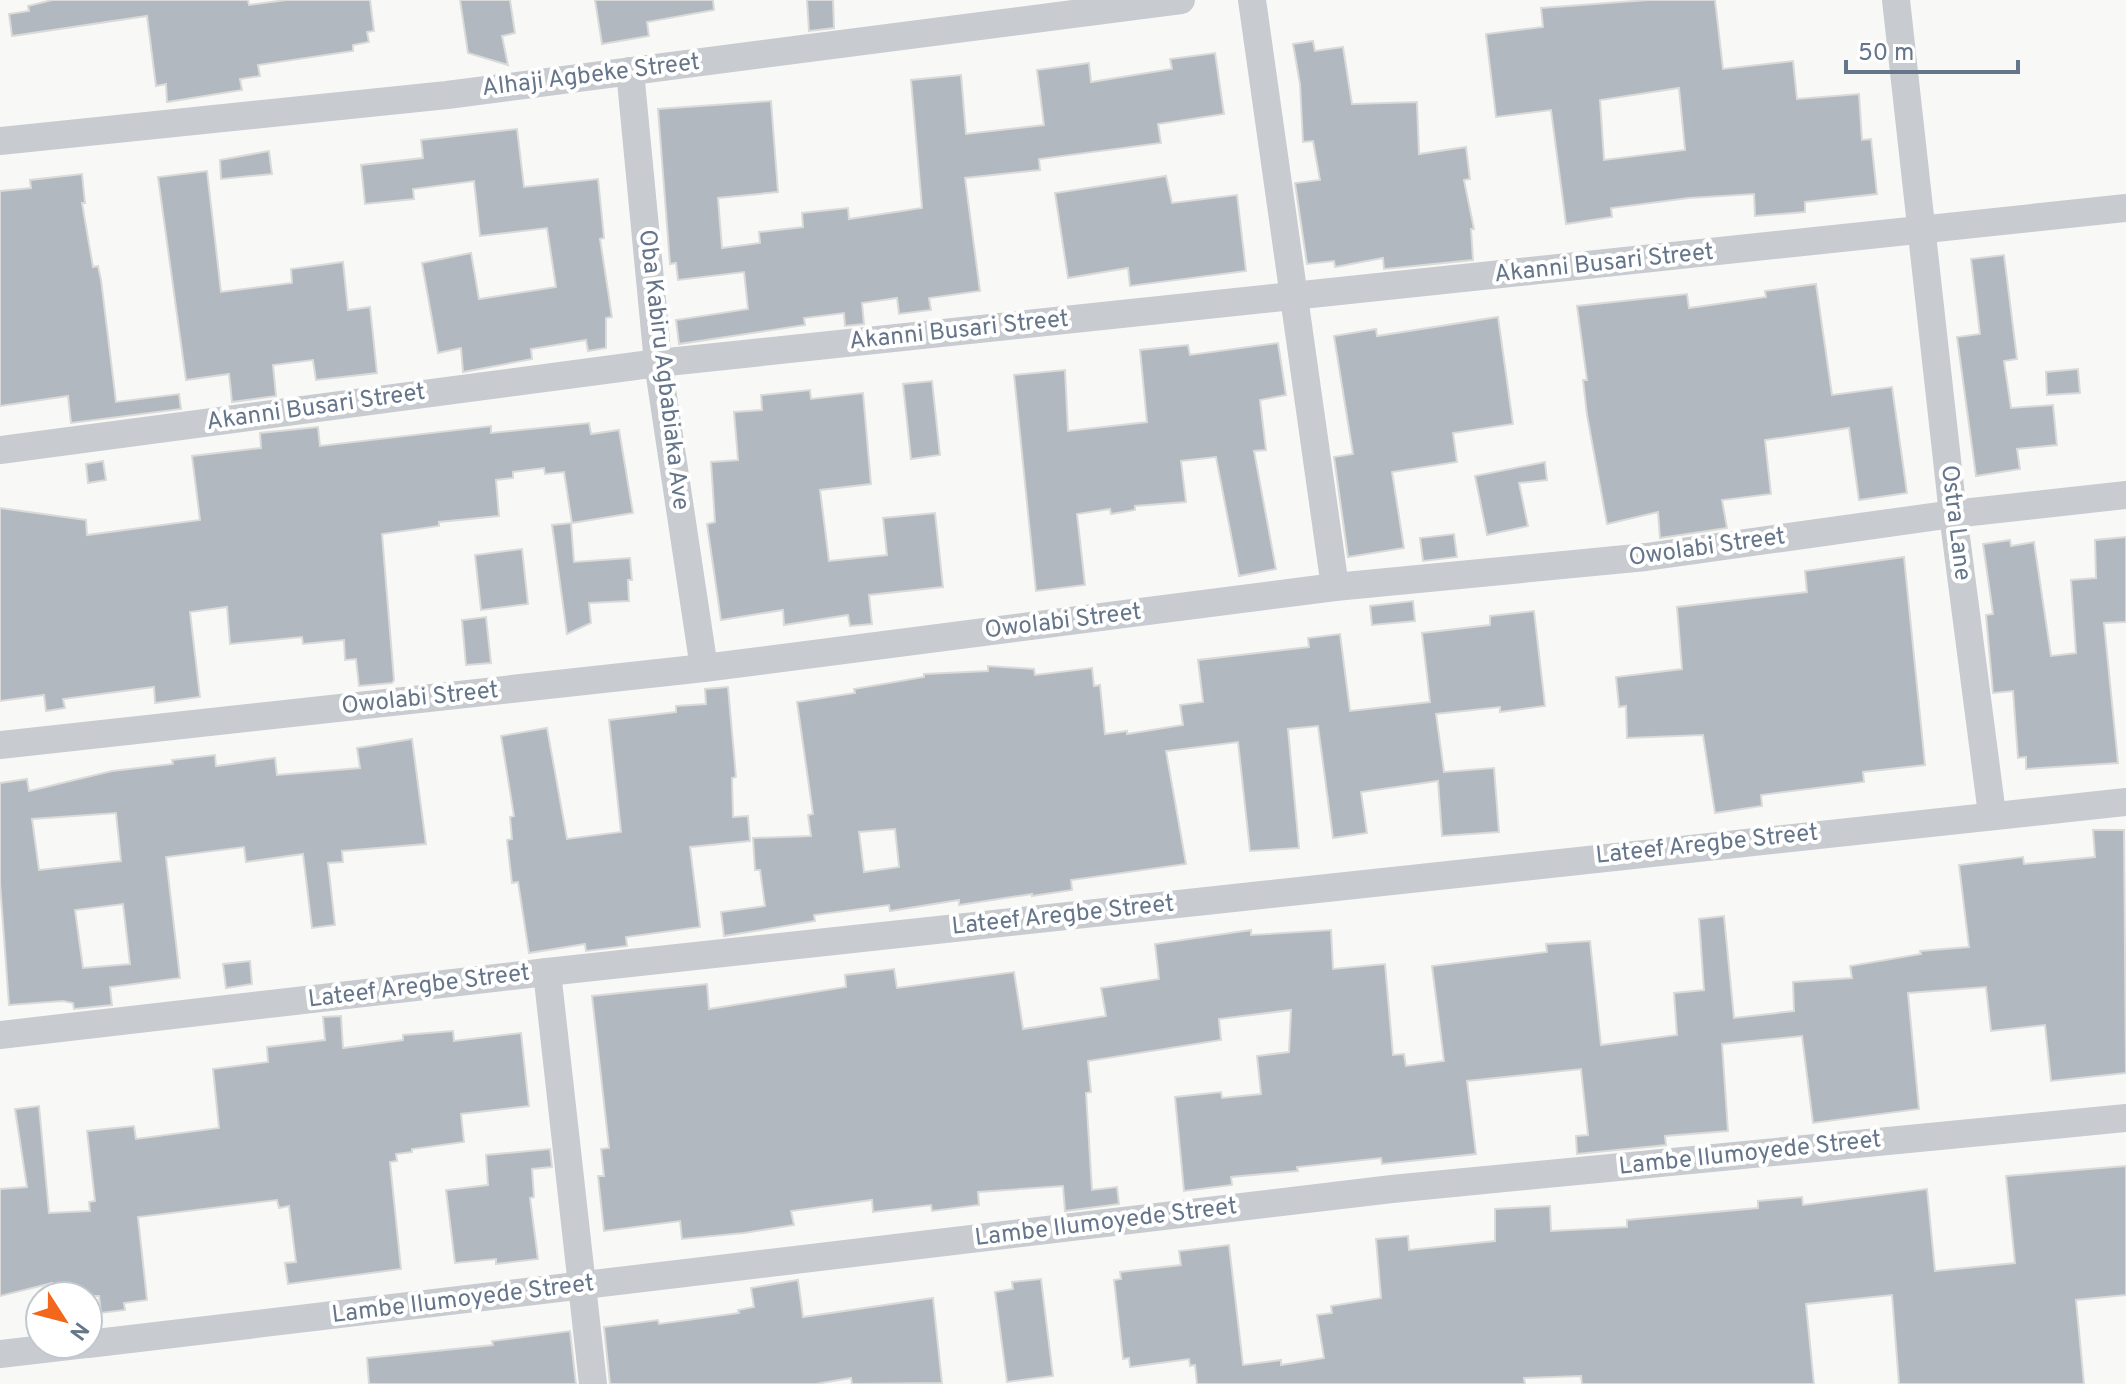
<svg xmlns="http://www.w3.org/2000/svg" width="2126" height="1384" font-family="Overpass,sans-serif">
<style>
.building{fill:#b1b8c0;stroke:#dadbd8;stroke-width:2;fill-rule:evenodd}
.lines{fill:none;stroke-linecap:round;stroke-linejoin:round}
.minor{stroke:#c8cbd0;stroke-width:28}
.labels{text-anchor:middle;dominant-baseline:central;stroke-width:8;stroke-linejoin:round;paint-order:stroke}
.street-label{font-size:24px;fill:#65758a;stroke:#fff}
</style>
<rect width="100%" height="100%" fill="#f8f9f6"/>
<!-- building -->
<g class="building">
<path d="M52,0H248L249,5L286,0H370L374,31L367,32L369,42L353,45V51L258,65L260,76L240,79L242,90L167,102L166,84L156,86L147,16L12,36L9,14L29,11L28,6Z"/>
<path d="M460,0H510L515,33L502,36L508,65L468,53Z"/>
<path d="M595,0H713L714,10L647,22L649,36L602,44Z"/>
<path d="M807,0H833L834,28L809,31Z"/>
<path d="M1648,0H1715L1723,69L1793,61L1797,99L1859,94L1862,140L1871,139L1877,194L1805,202V212L1755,216L1754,194L1689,198L1611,208L1612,217L1566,224L1551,110L1496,117L1486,34L1543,27L1541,8ZM1679,88L1685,150L1604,160L1600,100Z"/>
<path d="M1313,41L1315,51L1343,47L1352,104L1417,102L1419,154L1466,147L1470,179L1464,180L1474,229H1471L1473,260L1384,269L1383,258L1335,267L1334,261L1307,264L1295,183L1320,180L1313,141L1303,142L1300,84L1293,44Z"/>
<path d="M1215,53L1224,114L1158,124L1161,143L1039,159L1040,170L965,178L980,291L929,298L931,310L899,314L897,298L862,303L864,324L845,326L844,313L804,318L805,325L679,344L676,320L748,309L744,272L678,280L676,263L670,264L658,109L771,101L778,192L718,198L722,248L760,243L759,232L803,227L802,213L848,208L849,219L922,208L911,80L961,75L966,134L1044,125L1037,70L1089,63L1091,82L1172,69L1170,59Z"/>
<path d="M517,129L524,187L598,179L604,238L600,239L612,317L606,318V348L588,351L586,340L531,349L532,359L463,372L461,348L438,353L422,263L471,253L479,299L556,287L547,228L480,236L474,181L413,189L414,199L365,204L361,165L423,158L421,140Z"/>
<path d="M269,151L272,174L221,179L220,160Z"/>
<path d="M207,171L221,292L292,283L291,269L343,262L348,310L370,307L377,373L316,380L313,360L273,365L276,396L232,402L229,374L186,380L158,177Z"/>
<path d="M82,174L85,203H82L93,267L98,266L101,280L116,402L179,394L181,409L71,423L68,396L0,406V191L31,188L30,180Z"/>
<path d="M1166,176L1172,203L1237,195L1246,271L1130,286L1128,268L1068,278L1055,193Z"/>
<path d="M2004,255L2017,359L2004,361L2011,408L2053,405L2057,445L2017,449L2020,469L1976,476L1957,337L1980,334L1971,259Z"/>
<path d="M1816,284L1832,395L1892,387L1907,493L1859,500L1849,428L1765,440L1771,494L1722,500L1727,528L1660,538L1658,512L1607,524L1587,415L1583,380H1587L1577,306L1687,294L1689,308L1766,297L1765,291Z"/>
<path d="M1498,317L1513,424L1453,433L1457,462L1392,472L1404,548L1348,557L1334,457L1353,454L1334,336L1376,329L1377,336Z"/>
<path d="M1278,343L1286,395L1260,400L1266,450L1254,451L1276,569L1239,576L1216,457L1181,461L1186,502L1135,506V510L1111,514L1110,509L1077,514L1085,585L1036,591L1014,375L1065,370L1068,431L1147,422L1140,350L1188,345L1190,355Z"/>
<path d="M2078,369L2080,393L2047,395L2046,372Z"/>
<path d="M932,381L940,455L911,459L903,384Z"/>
<path d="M810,390L811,399L863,393L871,484L820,490L829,561L887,555L883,518L935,513L943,587L869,595L872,624L850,626L848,615L784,625L783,610L721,620L707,524L715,522L711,462L738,460L734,412L762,410L761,395Z"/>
<path d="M589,423L591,434L619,430L633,513L572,523L564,472L545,474L544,468L513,472V478L496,480L499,516L439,522V526L382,534L394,680L392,683L359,686L356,659L345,660L344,640L303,644L302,637L230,644L227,607L190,612L200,697L155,703L154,687L63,699L65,708L46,711L44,695L0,701V508L86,520L87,535L200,520L192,456L261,448L260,433L318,427L320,446L491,426V433Z"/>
<path d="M103,461L106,480L88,483L86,464Z"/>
<path d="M1545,462L1547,480L1519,483L1528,526L1487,535L1475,476Z"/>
<path d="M571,523L574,562L630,558L632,580H628L629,601L589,603L591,623L567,634L552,525Z"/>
<path d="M1454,534L1457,557L1423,561L1420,538Z"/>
<path d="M2126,537V622L2104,623L2118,763L2026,769V757L2018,758L2013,691L1993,693L1986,615L1993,614L1983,544L2010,540L2011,546L2034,542L2051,656L2076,653L2071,580L2096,578L2095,540Z"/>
<path d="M522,549L528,604L481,610L475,555Z"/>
<path d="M1904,557L1925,765L1863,772L1864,782L1761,795L1762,806L1715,813L1703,735L1627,738L1626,706L1619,707L1616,677L1682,669L1677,607L1807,592L1805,571Z"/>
<path d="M1413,601L1415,621L1372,625L1370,606Z"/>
<path d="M1534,611L1545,706L1500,712V707L1436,714L1444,772L1494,768L1499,832L1442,836L1438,781L1361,792L1367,833L1333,838L1318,726L1288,729L1299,848L1250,851L1238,742L1166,751L1186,864L1071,880L1072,890L1032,896V894L959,905V900L890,911L889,905L814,915L815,921L724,936L721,912L765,906L760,870H755L753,838L811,836L808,815L813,814L797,702L855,693L854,689L924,677V674L988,671V666L1034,669L1035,675L1092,668L1094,686L1100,685L1105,734L1127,731V734L1183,725L1180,705L1203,702L1198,660L1309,647L1308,638L1340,634L1350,711L1430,702L1422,633L1490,625V616ZM895,829L899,867L864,872L859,832Z"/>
<path d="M486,617L491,663L466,665L462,620Z"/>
<path d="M728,687L736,777L732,778L733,817L748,816L750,841L690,847L700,927L626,937L627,946L586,951L585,944L529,953L518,882L512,883L507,840L512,839L510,817L514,816L501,736L547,728L567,839L621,832L609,720L676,712V706L706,704L705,689Z"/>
<path d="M412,739L426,844L342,851L343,862L328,863L335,925L312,928L303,854L246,862L244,847L166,857L180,978L110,987L112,1005L74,1009L73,1003L63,1001L9,1005L0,883V783L27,779L29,791L112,771L173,764L172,760L215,755L216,766L275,758L277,775L360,768L357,748ZM116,813L121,861L39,870L32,819ZM123,904L130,964L83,968L75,910Z"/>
<path d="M2093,830H2124L2126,1073L2051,1081L2045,1025L1991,1031L1986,987L1908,993L1919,1109L1813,1123L1802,1036L1722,1044L1728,1131L1665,1136L1666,1145L1577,1154L1576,1136L1588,1135L1581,1069L1467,1081L1476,1154L1382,1164L1381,1158L1297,1167L1298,1171L1231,1177L1232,1185L1184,1191L1175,1097L1221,1092L1222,1098L1261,1094L1257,1056L1289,1052L1291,1010L1219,1019L1221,1040L1088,1061L1091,1092L1086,1093L1092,1190L1117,1187L1119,1204L1065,1211L1063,1186L978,1192L979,1205L932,1211L931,1205L873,1212L872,1200L791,1211L794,1225L744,1233L682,1239L680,1221L604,1231L598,1176H604L601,1149L609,1148L592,996L707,984L709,1009L846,987L845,975L894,969L897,988L1014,972L1023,1029L1106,1016L1101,988L1159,979L1155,944L1251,930V935L1331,930L1333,969L1385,964L1393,1055L1404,1054L1406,1066L1444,1061L1432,966L1547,952L1546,944L1590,941L1601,1045L1677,1035L1674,993L1704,990L1699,919L1724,916L1734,1018L1794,1011L1793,982L1852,978L1850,966L1921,954L1920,951L1969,947L1959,865L2023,857L2024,864L2095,857Z"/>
<path d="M250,961L252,984L226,988L223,964Z"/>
<path d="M341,1016L343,1048L403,1040V1035L453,1031L454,1041L521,1033L529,1106L461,1114L464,1142L412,1149V1152L396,1154L397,1161L390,1162L401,1269L288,1284L285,1263L296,1262L289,1206L279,1208L277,1200L138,1217L147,1300L124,1303L125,1310L101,1313L99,1296H53L52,1283L0,1296V1189L27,1187L15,1109L39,1106L49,1213L90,1211L89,1202L95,1201L87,1131L134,1126L136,1139L219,1128L213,1069L268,1062L267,1047L325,1040L323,1017Z"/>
<path d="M550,1149L552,1167L532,1169L534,1197L530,1198L538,1259L496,1264V1259L455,1263L446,1190L488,1185L486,1155Z"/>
<path d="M2126,1166V1295L2076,1300L2084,1384H1899L1892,1295L1806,1304L1814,1384H1582L1581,1376L1524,1378L1525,1384H1197L1195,1365L1190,1366L1189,1359L1130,1367L1129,1358L1123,1359L1114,1280L1121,1279L1120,1272L1181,1265L1179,1251L1229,1245L1243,1365L1281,1360V1365L1324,1358L1317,1315L1332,1313L1331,1306L1381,1298L1376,1239L1408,1236L1409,1250L1495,1241V1209L1550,1206L1551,1231L1627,1227V1220L1758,1208V1201L1802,1197L1803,1205L1927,1189L1935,1271L2015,1263L2006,1176Z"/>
<path d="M1041,1279L1053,1376L1007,1382L995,1292L1013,1289L1012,1282Z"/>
<path d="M798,1280L803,1317L933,1298L942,1383L852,1384L851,1378L816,1384H610L604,1327L658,1320L659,1324L739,1313L738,1310L754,1307L751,1288Z"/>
<path d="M570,1331L576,1384H369L367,1358L493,1345L492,1341Z"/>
</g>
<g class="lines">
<!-- minor -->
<g class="minor">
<path d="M1252,0L1335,587"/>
<path d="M1896,0L1953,514L1992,814"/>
<path d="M630,71L658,363L704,668"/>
<path d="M0,141L447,95L1181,0"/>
<path d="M0,450L658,363L2126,208"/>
<path d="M0,745L704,668L1335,587L1646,557L1953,514L2126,495"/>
<path d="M547,972L593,1384"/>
<path d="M0,1035L547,972L2126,802"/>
<path d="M88,1344L1392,1189L2126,1118"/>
<path d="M0,1354L86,1344"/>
</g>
</g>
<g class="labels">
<!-- street labels -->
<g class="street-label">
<text transform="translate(591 76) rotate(-7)">Alhaji Agbeke Street</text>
<text transform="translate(1604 264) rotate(-6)">Akanni Busari Street</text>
<text transform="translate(959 331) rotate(-6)">Akanni Busari Street</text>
<text transform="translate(663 370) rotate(83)">Oba Kabiru Agbabiaka Ave</text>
<text transform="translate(316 408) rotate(-8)">Akanni Busari Street</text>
<text transform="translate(1955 523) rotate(83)">Ostra Lane</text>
<text transform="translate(1707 548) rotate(-8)">Owolabi Street</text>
<text transform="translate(1063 622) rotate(-7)">Owolabi Street</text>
<text transform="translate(420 699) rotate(-6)">Owolabi Street</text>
<text transform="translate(1707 845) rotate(-6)">Lateef Aregbe Street</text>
<text transform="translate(1063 916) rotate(-6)">Lateef Aregbe Street</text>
<text transform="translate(419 987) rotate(-7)">Lateef Aregbe Street</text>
<text transform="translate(1750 1154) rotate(-6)">Lambe Ilumoyede Street</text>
<text transform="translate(1106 1223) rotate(-7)">Lambe Ilumoyede Street</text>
<text transform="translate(463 1300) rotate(-7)">Lambe Ilumoyede Street</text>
</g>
</g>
<!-- north arrow -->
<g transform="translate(64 1320) rotate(126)"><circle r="38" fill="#ffffff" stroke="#c1c8d0" stroke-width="2"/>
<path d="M0-6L14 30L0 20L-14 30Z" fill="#f3671c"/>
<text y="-12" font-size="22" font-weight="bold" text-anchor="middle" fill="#65758a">N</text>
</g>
<!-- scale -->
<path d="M1846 60v12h172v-12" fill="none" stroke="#65758a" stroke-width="4"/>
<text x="1858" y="60" font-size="24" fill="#65758a" stroke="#ffffff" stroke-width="6" paint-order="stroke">50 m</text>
</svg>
